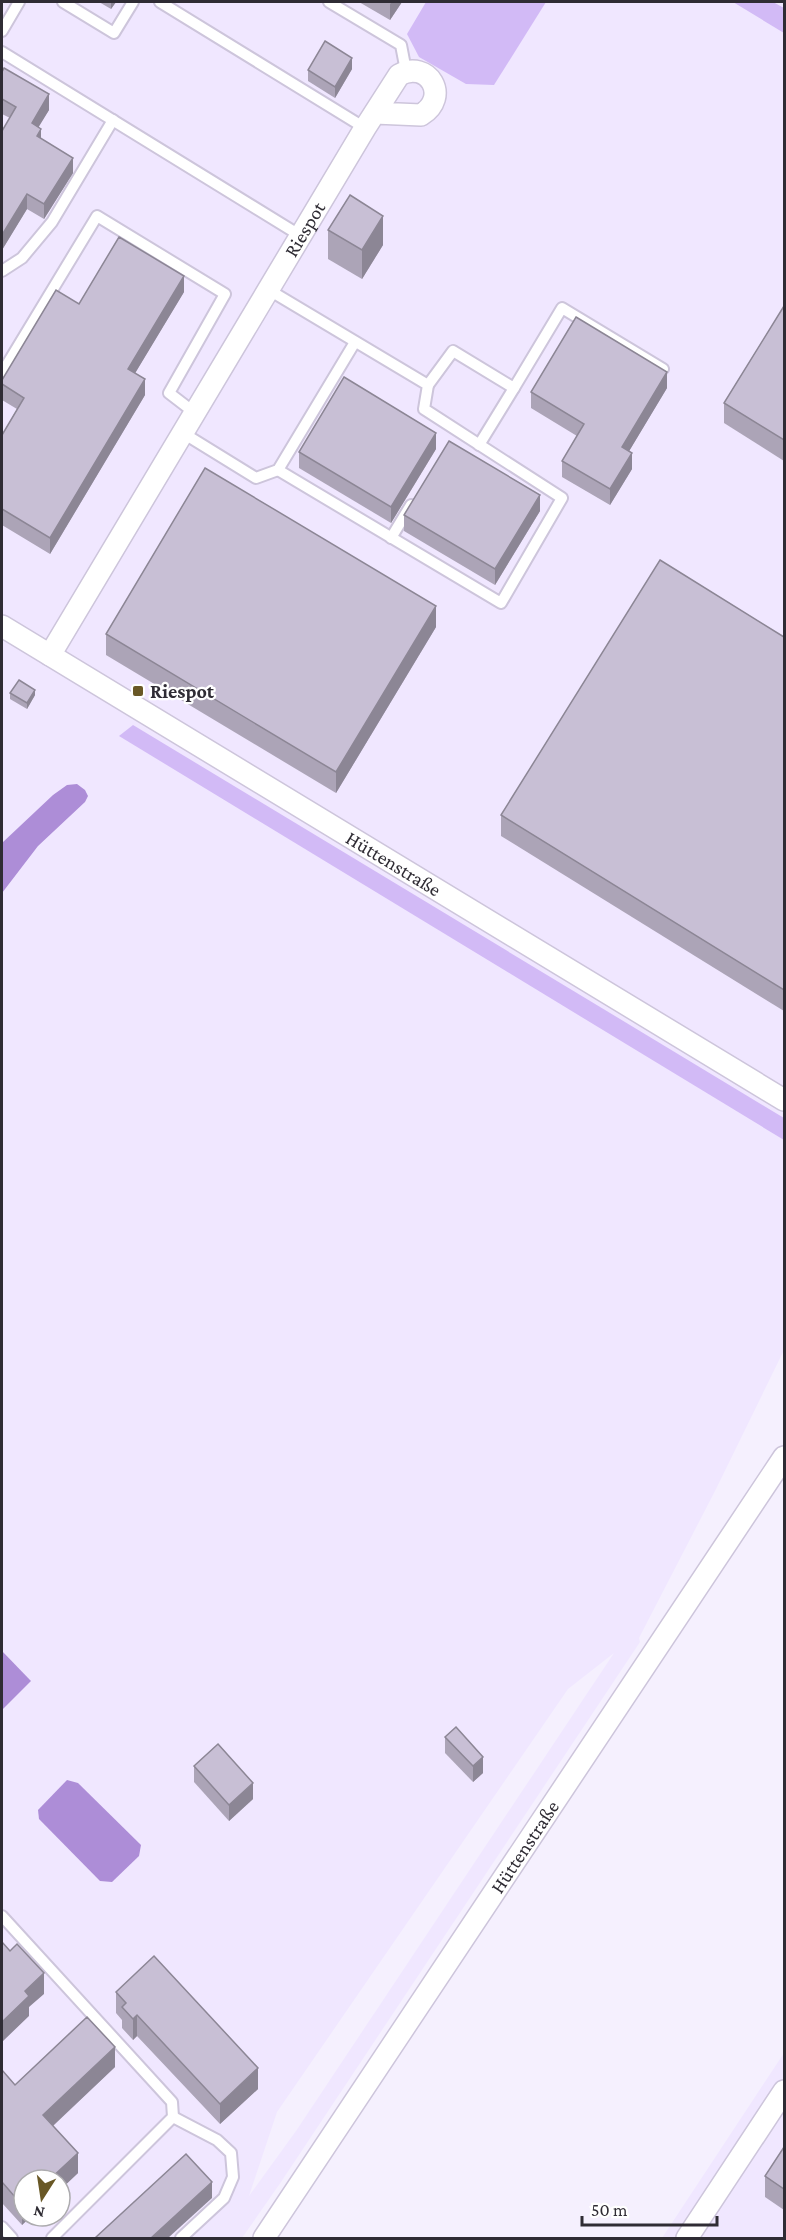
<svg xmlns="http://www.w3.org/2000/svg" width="786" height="2240" font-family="'Crimson Pro',serif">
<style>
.built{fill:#f0e7ff;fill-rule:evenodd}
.green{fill:#d2baf6}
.water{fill:#ad8dd7}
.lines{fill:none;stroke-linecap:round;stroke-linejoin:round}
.service-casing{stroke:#cdc5db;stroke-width:14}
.minor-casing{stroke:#cdc5db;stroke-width:24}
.service{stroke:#fff;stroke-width:10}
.minor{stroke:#fff;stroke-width:21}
.wall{fill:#aca4b7}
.shaded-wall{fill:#8c8695}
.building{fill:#c8bfd5;stroke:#8c8695;stroke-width:1.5}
.poi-dot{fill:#695826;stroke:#fff;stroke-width:2}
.labels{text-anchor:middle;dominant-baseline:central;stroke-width:4.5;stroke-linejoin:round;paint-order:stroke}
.street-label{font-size:20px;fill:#2f2c34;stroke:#fff}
.poi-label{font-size:20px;font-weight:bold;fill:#2f2c34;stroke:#fff;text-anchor:start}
</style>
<rect width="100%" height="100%" fill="#f5f0fe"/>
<!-- built -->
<g class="built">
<path d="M2,2H784V1350L716,1489L639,1638L640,1642L281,2182L242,2238H2V1710L31,1681L2,1651ZM614,1653L296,2131L249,2196L277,2112L568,1689ZM24,2180H60V2216H24Z"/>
<path d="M784,2053V2238H662Z"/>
</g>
<!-- green -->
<g class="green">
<path d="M426,2H546L494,85L466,84L419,57L407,34Z"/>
<path d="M733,2H773L784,8V33Z"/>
<path d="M133,725L784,1118V1140L119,736Z"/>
</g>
<!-- water -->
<g class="water">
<path d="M77,784L85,790L88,796L85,802L38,846L2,893V843L53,795L67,785Z"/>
<path d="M2,1651L31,1681L2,1710Z"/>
<path d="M67,1780L78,1783L141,1845L139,1856L112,1882L100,1881L39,1819L38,1810Z"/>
</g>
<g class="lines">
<defs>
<g id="service">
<path d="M63,2L114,33L133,2"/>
<path d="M160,2L365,128"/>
<path d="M329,2L401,45L406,71"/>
<path d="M2,31L19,2"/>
<path d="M2,52L301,236"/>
<path d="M2,271L22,258L52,222L113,120"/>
<path d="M269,290L428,385L424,409L562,498L501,603L278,470"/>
<path d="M2,373L97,216L225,294L169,393L195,413"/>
<path d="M428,385L453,351L514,388L562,308L663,369"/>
<path d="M183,433L256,478L278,470L355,342"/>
<path d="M479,445L514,388"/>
<path d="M391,538L411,505"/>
<path d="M2,1916L172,2102L173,2117L52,2238"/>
<path d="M173,2117L217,2140L231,2153L233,2177L224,2198L181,2238"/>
<path d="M2,2227L12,2238"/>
</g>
<g id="minor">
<path id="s1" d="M2,626L784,1100"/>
<path id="s2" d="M50,655L365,128L399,75C428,59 451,97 421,115L375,113"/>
<path id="s3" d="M264,2238L784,1457"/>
<path d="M687,2238L784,2091"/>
</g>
</defs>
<!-- service casing -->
<use href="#service" class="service-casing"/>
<!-- minor casing -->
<use href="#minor" class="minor-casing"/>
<!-- service -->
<use href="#service" class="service"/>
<!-- minor -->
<use href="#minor" class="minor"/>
</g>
<!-- wall -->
<g class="wall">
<path d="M99,2H116L111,9Z"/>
<path d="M359,2H402L390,20Z"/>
<path d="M352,69L335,98L308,81V70Z"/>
<path d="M2,72L49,110L38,127L41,138L73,173L44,219L27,209L2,250V131L10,118L2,114Z"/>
<path d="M328,230L383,245L362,279L328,259Z"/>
<path d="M184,292L135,373L145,395L50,554L2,525V435L17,409L2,400V380L79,304Z"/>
<path d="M784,306V461L724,423V403Z"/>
<path d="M667,388L629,451L632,469L610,505L562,477V461L577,436L531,408V392Z"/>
<path d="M436,449L391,523L299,468V452Z"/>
<path d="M540,511L495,585L404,531V515Z"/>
<path d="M436,627L336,793L106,655V634Z"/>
<path d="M784,637V1011L501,836V815Z"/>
<path d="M10,693L35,695L27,709L10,699Z"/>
<path d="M445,1737L483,1773L473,1782L445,1753Z"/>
<path d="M194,1766L253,1799L229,1821L194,1782Z"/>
<path d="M116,1992L258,2089L220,2124L137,2036L133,2040L122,2028V2020L116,2013Z"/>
<path d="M115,2067L53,2126L78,2173L60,2190V2180L22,2225L2,2203V2070L15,2085Z"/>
<path d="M784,2147V2210L765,2197V2176Z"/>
</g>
<!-- shaded-wall -->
<g class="shaded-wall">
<path d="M111,2H116L111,9Z"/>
<path d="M392,2H402L390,20V4Z"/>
<path d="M352,58V69L335,98V87Z"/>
<path d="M49,94V110L32,138V123Z"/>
<path d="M41,129V144L37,136Z"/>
<path d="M73,158V173L44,219V204Z"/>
<path d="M27,194V209L2,250V235Z"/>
<path d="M383,216V245L362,279V250Z"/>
<path d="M184,276V292L128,385V369Z"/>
<path d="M667,372V388L622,463V447Z"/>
<path d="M145,379V395L50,554V538Z"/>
<path d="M436,433V449L391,523V507Z"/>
<path d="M632,453V469L610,505V489Z"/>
<path d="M540,495V511L495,585V569Z"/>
<path d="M436,606V627L336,793V772Z"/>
<path d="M35,690V695L27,709V703Z"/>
<path d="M483,1757V1773L473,1782V1766Z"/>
<path d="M253,1783V1799L229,1821V1805Z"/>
<path d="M44,1973V1994L29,2007V2016L2,2042V2022L25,1991Z"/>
<path d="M137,2015V2036L133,2040V2019Z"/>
<path d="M115,2047V2067L43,2135V2115Z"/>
<path d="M258,2068V2089L220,2124V2104Z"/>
<path d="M78,2153V2173L60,2190V2180H49Z"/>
<path d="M212,2182V2198L168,2238H151Z"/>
<path d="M24,2203V2216H32L22,2225V2205Z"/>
</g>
<!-- building -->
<g class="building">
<path d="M325,41L352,58L335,87L308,70Z"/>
<path d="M4,68L49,94L32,123L41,129L37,136L73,158L44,204L27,194L2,235V131L16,107L2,99V72Z"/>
<path d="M350,195L383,216L362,250L328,230Z"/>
<path d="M119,237L184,276L128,369L145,379L50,538L2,509V435L24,398L2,384V380L56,290L79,304Z"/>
<path d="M784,306V440L724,403Z"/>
<path d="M576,317L667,372L622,447L632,453L610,489L562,461L584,424L531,392Z"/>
<path d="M344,377L436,433L391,507L299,452Z"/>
<path d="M449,441L540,495L495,569L404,515Z"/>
<path d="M205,468L436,606L336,772L106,634Z"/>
<path d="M660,560L784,637V990L501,815Z"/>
<path d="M19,680L35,690L27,703L10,693Z"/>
<path d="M456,1727L483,1757L473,1766L445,1737Z"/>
<path d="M218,1744L253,1783L229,1805L194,1766Z"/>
<path d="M2,1942L10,1951L17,1944L44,1973L25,1991L29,1996L2,2022Z"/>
<path d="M154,1956L258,2068L220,2104L137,2015L133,2019L122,2007L126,2003L116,1992Z"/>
<path d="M87,2017L115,2047L43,2115L78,2153L49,2180H24V2203L22,2205L2,2182V2070L15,2085Z"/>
<path d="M784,2147V2189L765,2176Z"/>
<path d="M186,2154L212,2182L151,2238H95Z"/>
</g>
<!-- markers -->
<rect class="poi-dot" x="132" y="685" width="12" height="12" rx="3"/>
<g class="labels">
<!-- street labels -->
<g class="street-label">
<text stroke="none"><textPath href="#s2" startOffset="496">Riespot</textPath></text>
<text stroke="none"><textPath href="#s1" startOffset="458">Hüttenstraße</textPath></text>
<text stroke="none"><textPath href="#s3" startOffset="470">Hüttenstraße</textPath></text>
</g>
<!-- poi labels -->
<g class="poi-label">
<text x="150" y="691">Riespot</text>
</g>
</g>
<!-- border -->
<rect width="786" height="2240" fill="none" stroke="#2f2c34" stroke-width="6"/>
<!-- north arrow -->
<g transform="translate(42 2198) rotate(192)"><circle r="28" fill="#ffffff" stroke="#acabae" stroke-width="1.5"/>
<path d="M0-4.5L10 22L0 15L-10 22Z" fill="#695826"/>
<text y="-9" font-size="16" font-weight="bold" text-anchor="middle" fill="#2f2c34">N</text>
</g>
<!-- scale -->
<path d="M582 2216v9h135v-9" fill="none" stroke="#2f2c34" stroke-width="3"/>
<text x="591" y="2216" font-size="18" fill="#2f2c34" stroke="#ffffff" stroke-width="4.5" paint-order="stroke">50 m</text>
</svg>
